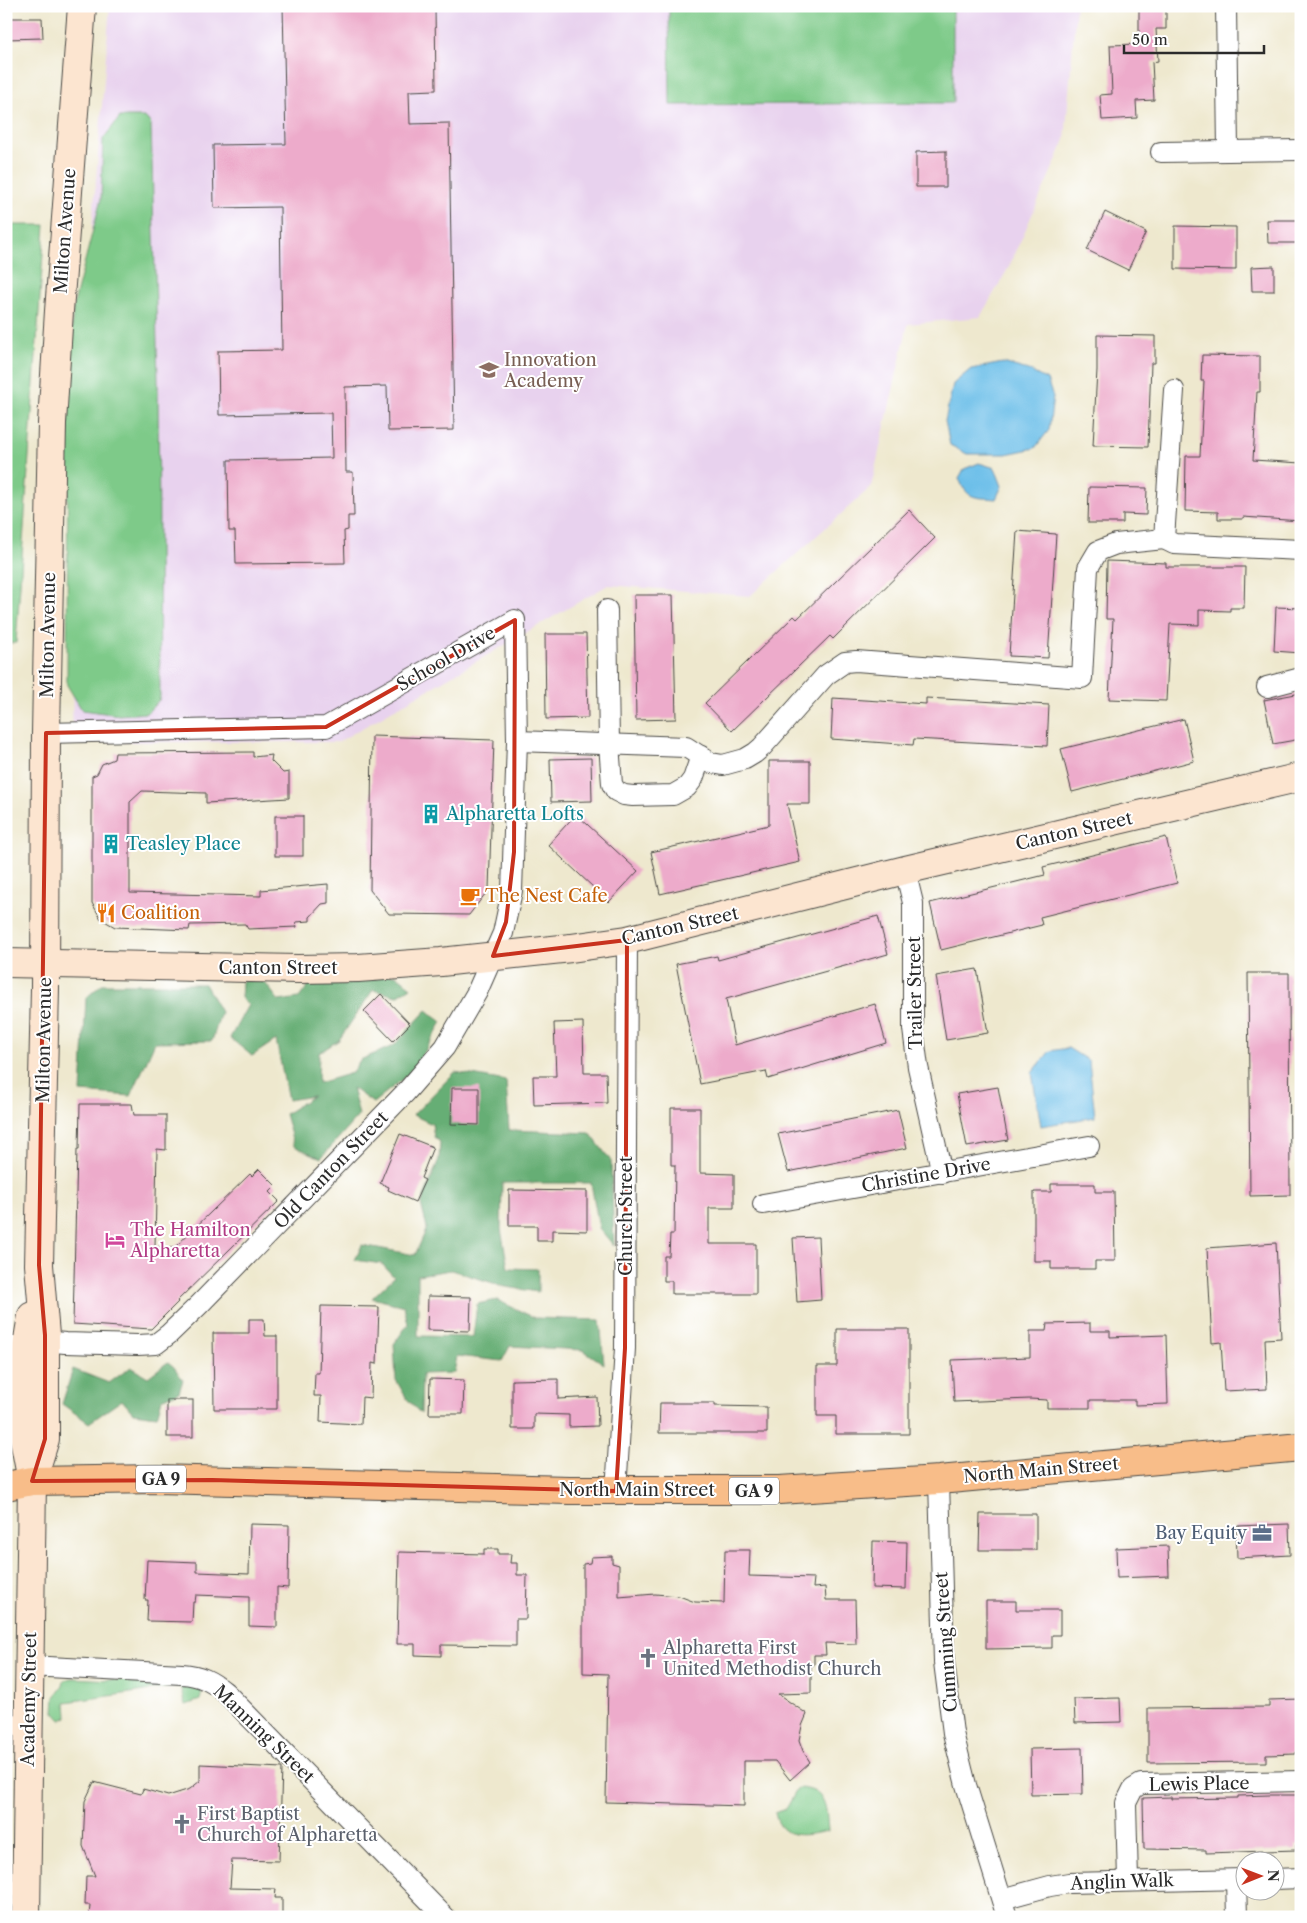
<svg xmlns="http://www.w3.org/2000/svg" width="1307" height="1923" font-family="'Libre Caslon Text',serif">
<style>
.built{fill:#e8d2ee}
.green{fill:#7eca89;stroke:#547a5a}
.forest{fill:#66ae75;stroke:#486c50}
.water{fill:#6dbfe9;stroke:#4c758a}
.building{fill:#edabcb}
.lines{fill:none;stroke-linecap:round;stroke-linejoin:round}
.street-casing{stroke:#484743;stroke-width:22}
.secondary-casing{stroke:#484743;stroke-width:30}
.primary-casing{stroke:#484743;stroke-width:30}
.street{stroke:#fff;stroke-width:20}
.secondary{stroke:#fce5d0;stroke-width:28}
.primary{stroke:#f8bd89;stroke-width:28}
.marked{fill:none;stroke:#c8321e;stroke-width:4;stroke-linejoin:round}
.labels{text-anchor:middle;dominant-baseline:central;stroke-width:4;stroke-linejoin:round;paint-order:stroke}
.shield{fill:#fff;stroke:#6b6b6b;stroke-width:1}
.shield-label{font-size:16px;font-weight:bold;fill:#2b2b2b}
.street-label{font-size:18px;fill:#2b2b2b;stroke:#fff}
.education-label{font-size:18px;fill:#785e54;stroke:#fff;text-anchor:start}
.culture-label{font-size:18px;fill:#0d838f;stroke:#fff;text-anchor:start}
.food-label{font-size:18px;fill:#c56008;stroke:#fff;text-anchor:start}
.hotel-label{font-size:18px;fill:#b23c85;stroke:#fff;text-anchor:start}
.service-label{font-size:18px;fill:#4e5e75;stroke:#fff;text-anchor:end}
.worship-label{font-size:18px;fill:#5b616d;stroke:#fff;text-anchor:start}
</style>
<rect width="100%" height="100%" fill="#fff"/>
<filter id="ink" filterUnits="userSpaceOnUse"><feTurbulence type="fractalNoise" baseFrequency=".02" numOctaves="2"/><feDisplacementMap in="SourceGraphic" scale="10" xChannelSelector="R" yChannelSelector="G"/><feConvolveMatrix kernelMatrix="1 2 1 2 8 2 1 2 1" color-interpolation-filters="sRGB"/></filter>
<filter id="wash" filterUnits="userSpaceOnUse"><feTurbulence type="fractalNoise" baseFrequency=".0096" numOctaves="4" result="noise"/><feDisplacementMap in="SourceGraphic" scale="20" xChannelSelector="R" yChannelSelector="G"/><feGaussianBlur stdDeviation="1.12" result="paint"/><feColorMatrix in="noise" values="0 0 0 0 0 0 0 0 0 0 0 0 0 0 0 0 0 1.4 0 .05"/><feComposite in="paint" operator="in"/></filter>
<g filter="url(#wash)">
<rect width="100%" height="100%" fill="#eee8ce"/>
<!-- built -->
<path class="built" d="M110,6H1076L1065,140L1009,267L980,317L908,324L871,487L750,596L608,585L338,742H72L77,416Z"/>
<!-- green -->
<g class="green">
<path d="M669,6H953V103L670,105Z"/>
<path d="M120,117H145L151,124L158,380L160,699L147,713L119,715L82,710L67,685L68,396L73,307L101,199L103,139Z"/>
<path d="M6,225H45L16,643H6Z"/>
<path d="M72,1678L199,1684L202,1692L200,1700L186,1705L185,1703L181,1686L66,1702L67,1717L61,1720L54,1712L55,1697L63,1686L64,1680Z"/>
<path d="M798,1788C828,1789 826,1808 828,1831C807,1835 781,1842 775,1813L786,1809Z"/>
</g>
<!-- forest -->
<g class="forest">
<path d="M316,975H396L411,987L397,996L373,990L339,1040L319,1053L318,1083L352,1073L360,1060L393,1046L427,1010L442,1022L414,1070L373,1103L352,1088L359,1115L321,1158L294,1146L285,1114L313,1096L288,1100L276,1040L252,1056L230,1038L248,1005L241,998L242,981L263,980L279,1001L299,998Z"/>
<path d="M102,984H205L221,1012L212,1041L155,1042L131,1096L81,1092L86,998Z"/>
<path d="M455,1072L506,1081L509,1130L590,1133L611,1161L614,1246L599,1228L591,1183H502L501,1229L508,1268L538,1269V1292L506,1287L451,1270L418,1275V1336L473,1337L477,1304L497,1300L535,1318L600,1320L604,1364L583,1350L510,1346L502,1361L457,1356L454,1373L422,1374L421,1414L407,1399L396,1380L394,1344L408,1324L404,1306L372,1298L394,1277L382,1264L355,1260L362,1245L415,1255L427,1228L421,1204L439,1159L440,1142L434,1137L432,1124L413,1115Z"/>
<path d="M168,1362L174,1367L183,1380L179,1392L162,1399L157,1416L133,1413L122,1400L89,1423L62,1404L73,1369L109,1383L131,1367L148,1377Z"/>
</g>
<!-- water -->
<g class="water">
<path d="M1003,363L1028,370L1047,380L1053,397L1049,430L1035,448L1006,454H967L950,445L945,421L953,384L971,369Z"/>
<path d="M979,463L995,468L1002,486L996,499C975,497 967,500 959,478L964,469Z"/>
<path d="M1068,1048L1089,1061L1095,1117L1041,1126L1032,1073L1050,1051Z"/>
</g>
<g id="blocks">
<!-- building -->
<g class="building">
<path d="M283,6H435L436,90L409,91L410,124L449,123L454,430L388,431L387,386L345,387L346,472H353L354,516H348V530L344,531L345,563L236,564L235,531H229L228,460L332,458L331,413L219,415L218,351L282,350L280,207L214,208L213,145L286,144Z"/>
<path d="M1139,6H1166V29H1156L1158,61L1152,62L1154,100L1136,101L1137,118L1102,120L1100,95L1112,94L1110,45L1139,44Z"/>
<path d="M6,18H42L43,38L6,39Z"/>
<path d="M946,151V187H916V152Z"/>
<path d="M1105,212L1146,232L1128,270L1087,250Z"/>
<path d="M1267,220H1301V243H1268Z"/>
<path d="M1175,226L1236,227V270L1175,269Z"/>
<path d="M1274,266V291H1252L1251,267Z"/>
<path d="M1097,335L1155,336V363H1151L1148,447L1093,446L1097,370Z"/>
<path d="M1202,355L1260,356V392H1257L1253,460L1301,463V521L1243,517V519H1218V512L1185,511L1186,456H1200L1204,381H1201Z"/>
<path d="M1089,487L1147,488L1146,515L1123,514V523H1088Z"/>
<path d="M909,510L935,538L833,639L830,636L732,731L705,703L794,616L797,619Z"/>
<path d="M1017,531L1056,534L1048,658L1009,656Z"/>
<path d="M1107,561L1166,563V567H1245L1244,608H1230V611L1199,610V625L1170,624L1166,701L1109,699L1113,619H1106Z"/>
<path d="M634,595H673L676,719L636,720Z"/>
<path d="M1276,607L1301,608V653L1274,651Z"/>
<path d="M545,634H586L588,718L546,719Z"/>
<path d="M1301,693V739L1273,744L1264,700Z"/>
<path d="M833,698L926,704V698L1049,705L1047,746L914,739L913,745L831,739Z"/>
<path d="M1184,719L1194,761L1072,792L1061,749Z"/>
<path d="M372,736L494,740L489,889L469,915L389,914L370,890Z"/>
<path d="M253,752V757L272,755L271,761L283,773L289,772V798L206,803V793L142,791L130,802V893L261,896V890L328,884V903L322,904L310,917V921L296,922L297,927L248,929L245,924L190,925L189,930L115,927L101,919L92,903V776L97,774L102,764L114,759L115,753Z"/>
<path d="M591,758L592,801L551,802L550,759Z"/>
<path d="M769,761H810V804H787L800,862L660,894L651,852L769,825Z"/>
<path d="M576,814L638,871L609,902L548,845Z"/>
<rect x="275" y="816" width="28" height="40"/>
<path d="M1166,837L1177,883L1040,917L1042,925L941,950L930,903L1045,875L1043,867Z"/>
<path d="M878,916L888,954L726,999L735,1045L875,1004L886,1043L768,1079L766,1071L700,1084L676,964L717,956L718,960Z"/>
<path d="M977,969L988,1033L946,1040L936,976Z"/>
<path d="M1248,973H1289L1290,1195L1250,1196Z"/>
<path d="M381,994L410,1024L393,1041L364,1011Z"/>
<path d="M583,1022L584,1073H606L607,1103L534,1105L533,1076H556L554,1023Z"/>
<path d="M998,1087L1008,1140L967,1147L957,1094Z"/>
<path d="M452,1088H479V1125L451,1124Z"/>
<path d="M80,1104H132L134,1115H166V1150L157,1149L155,1247H175L250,1174L252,1176L259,1169L276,1186L270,1192L279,1201L177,1301L178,1302L151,1329L73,1324L77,1149H79Z"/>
<path d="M671,1108H700V1173L734,1174V1208H709V1244H756V1294H672V1281H664V1256H669L670,1234H674L675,1165H671Z"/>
<path d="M898,1110L907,1148L788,1172L778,1134Z"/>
<path d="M400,1134L433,1147L421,1178L425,1180L415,1202L388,1190L389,1187L380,1183Z"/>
<path d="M1051,1184H1095V1192H1114L1115,1261H1095V1269H1051V1261H1034V1192H1051Z"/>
<path d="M509,1190L587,1191V1231L552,1230V1241H537V1226H509Z"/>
<path d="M818,1237L821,1300L797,1302L793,1238Z"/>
<path d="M1276,1243L1281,1338L1265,1339L1267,1389L1224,1391L1221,1342L1212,1343L1207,1248Z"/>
<path d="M428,1296L471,1297L470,1331L427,1330Z"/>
<path d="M321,1306L379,1307L377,1364L372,1363L371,1398L362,1397L361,1424L320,1422L321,1396H314L315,1373H319Z"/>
<path d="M249,1319H264L265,1336H277V1409H214L213,1333H249Z"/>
<path d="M1090,1323V1331H1110V1337L1166,1335L1168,1404L1135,1405V1400H1090V1408H1047V1400L1030,1399L954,1402L952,1360L1030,1357V1331H1046L1047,1324Z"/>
<path d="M837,1329H909V1434H836V1416H817V1366H837Z"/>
<path d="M430,1379L464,1380L463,1414H429Z"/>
<path d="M558,1379V1399L597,1397L598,1426L569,1427V1415L534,1414V1429H512V1380Z"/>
<rect x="167" y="1400" width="26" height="37"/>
<path d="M660,1403H715V1406L767,1407V1433H659Z"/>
<path d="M980,1514H1036V1550H979Z"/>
<path d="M250,1524L289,1525L288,1588L277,1587V1627L249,1626V1597L196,1595L195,1602H193L192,1622L147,1621L148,1600H145L147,1560L197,1562V1572L249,1574Z"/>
<path d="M1289,1524L1290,1555L1237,1558L1236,1526Z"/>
<path d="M873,1541L907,1542L906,1589L872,1588Z"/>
<path d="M1168,1546L1169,1576L1117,1578L1116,1548Z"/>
<path d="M484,1549H498V1554H511L510,1563H517V1575H527L526,1619H516V1646L441,1645V1656L415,1655V1644H397L399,1552L484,1554Z"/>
<path d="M725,1550H750L749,1576L814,1578L813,1588L825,1587L826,1600H855L856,1644L825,1643L826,1655H814V1665L811,1666V1693L778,1694L807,1714L802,1726L799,1740L803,1751L810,1762L790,1780L775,1761H744V1806L606,1802L608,1674L583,1673V1564L590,1563L591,1557L612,1556V1563L619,1565V1597L655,1594L679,1596L695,1602L724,1603Z"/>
<path d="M986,1601H1016V1610H1060V1635H1052V1648L986,1649Z"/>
<path d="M1120,1698L1121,1722L1075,1723L1074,1699Z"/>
<path d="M1301,1699V1752H1296V1754L1266,1755V1762L1148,1763V1708L1269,1707V1700Z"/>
<path d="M1082,1748L1083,1794L1031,1795L1030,1749Z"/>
<path d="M200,1764L282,1768L279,1861L232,1860L230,1888L276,1889L275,1898H282V1917H89L90,1905H85L86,1876H95L83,1846L85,1801L94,1782L141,1794L143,1789L168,1796L190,1789L200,1781Z"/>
<path d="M1269,1795H1301V1845H1296V1850L1206,1853V1850L1144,1849L1143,1798L1171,1797V1799L1238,1798V1796Z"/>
</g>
</g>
</g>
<g filter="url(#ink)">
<use href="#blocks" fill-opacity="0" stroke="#484743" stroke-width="1"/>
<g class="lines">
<defs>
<g id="street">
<path d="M1226,6L1228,150"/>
<path d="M1161,152L1301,150"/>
<path d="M1174,390L1164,539L1174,544L1301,550"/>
<path d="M607,610L609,744L612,784L616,791L624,795L633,796L673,795L687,787L693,779L701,756"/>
<path d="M1267,687L1301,678"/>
<path d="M517,741L686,747L711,763L723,765L745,759L755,753L762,747L826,675L845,662L856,661L1082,678L1088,568L1098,551L1116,544L1164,539"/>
<path d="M905,870L913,903V1029L918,1067L942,1173"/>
<path d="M763,1204L1089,1146"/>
<path d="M45,1335L55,1342L65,1343L138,1345L156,1344L169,1334L199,1305L406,1092L445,1047L477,992L503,933L512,891L517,741L515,620L326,727L46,733"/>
<path d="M6,1343L25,1357"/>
<path d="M939,1480L944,1662L953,1733L966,1785L1007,1917"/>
<path d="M616,1491L625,1348L627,940"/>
<path d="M29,1666L182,1674C200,1675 211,1681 225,1692L445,1917"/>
<path d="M6,1724L28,1725"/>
<path d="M1274,1879L1301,1878"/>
<path d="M1236,1880L1237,1917"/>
<path d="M1128,1881L1126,1803L1133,1789L1141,1784L1301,1781"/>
<path d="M1002,1899L1050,1886L1069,1883L1244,1879"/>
</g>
<g id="secondary">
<path d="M6,963L298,969L358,968L441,962L571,948L627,940L905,870L1301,777"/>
<path d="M32,1481L45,1439V1335L39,1265L45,988L46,733L52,423L59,311L82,6"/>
<path d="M26,1917L32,1481L24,1439L25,1357L32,1316"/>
</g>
<path id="primary" d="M6,1486L32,1481L157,1479L569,1490H779L939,1480L1301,1447"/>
</defs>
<!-- street casing -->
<use href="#street" class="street-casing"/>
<!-- secondary casing -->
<use href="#secondary" class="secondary-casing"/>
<!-- primary casing -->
<use href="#primary" class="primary-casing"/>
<!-- street -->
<use href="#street" class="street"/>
<!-- secondary -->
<use href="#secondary" class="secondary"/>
<!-- primary -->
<use href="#primary" class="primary"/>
</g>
</g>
<!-- marked area -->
<path class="marked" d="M515,620L514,852L506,922L493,956L627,940L625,1348L616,1491L212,1480L32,1481L45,1439V1335L39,1265L46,733L326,727Z"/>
<!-- icons -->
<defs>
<symbol id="school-bare" viewBox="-9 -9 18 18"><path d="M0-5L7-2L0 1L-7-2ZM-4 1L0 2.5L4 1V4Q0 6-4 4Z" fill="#8d6e63" stroke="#fff" stroke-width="2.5" paint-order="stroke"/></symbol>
<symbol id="building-bare" viewBox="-9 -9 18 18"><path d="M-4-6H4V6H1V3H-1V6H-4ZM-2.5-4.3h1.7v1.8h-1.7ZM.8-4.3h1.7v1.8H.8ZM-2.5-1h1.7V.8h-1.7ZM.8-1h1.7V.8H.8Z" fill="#0f9aa8" stroke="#fff" stroke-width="2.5" paint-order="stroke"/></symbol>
<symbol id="cafe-bare" viewBox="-9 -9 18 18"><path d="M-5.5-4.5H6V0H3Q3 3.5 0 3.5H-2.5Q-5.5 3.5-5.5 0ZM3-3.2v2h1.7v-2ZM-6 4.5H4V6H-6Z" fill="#e8710a" stroke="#fff" stroke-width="2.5" paint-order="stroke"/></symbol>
<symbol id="restaurant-bare" viewBox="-9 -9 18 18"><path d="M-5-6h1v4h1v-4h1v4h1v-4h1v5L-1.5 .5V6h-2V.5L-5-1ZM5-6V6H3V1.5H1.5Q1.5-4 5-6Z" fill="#e8710a" stroke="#fff" stroke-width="2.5" paint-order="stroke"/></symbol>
<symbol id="hotel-bare" viewBox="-9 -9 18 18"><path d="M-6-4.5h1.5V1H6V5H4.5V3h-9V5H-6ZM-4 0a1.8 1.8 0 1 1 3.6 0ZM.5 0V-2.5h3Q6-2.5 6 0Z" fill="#d1479c" stroke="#fff" stroke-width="2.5" paint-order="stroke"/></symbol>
<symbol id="office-bare" viewBox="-9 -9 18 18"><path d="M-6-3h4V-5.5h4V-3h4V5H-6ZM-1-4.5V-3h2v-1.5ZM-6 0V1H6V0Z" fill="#5c6f8a" stroke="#fff" stroke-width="2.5" paint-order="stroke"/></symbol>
<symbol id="church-bare" viewBox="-9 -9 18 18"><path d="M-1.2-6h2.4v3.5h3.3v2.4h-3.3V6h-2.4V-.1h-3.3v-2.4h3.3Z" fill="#6b7280" stroke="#fff" stroke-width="2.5" paint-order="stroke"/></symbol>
</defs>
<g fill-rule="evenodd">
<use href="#school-bare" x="475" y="356" width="28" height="28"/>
<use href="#building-bare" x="417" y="800" width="28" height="28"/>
<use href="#building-bare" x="97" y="830" width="28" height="28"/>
<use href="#cafe-bare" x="456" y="882" width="28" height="28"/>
<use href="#restaurant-bare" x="92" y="899" width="28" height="28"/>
<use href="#hotel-bare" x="101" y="1226" width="28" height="28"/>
<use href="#office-bare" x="1248" y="1519" width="28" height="28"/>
<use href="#church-bare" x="634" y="1644" width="28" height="28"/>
<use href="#church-bare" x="168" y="1810" width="28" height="28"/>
</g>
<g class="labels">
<!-- shield labels -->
<g class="shield">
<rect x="136" y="1465.5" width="50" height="27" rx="4"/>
<rect x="729" y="1477.5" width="50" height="27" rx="4"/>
</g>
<g class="shield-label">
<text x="161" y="1479">GA 9</text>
<text x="754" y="1491">GA 9</text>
</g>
<!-- street labels -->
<g class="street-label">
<text transform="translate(65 231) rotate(-86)">Milton Avenue</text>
<text transform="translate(48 635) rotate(-89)">Milton Avenue</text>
<text transform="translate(446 659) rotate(-30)">School Drive</text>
<text transform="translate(1074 831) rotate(-13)">Canton Street</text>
<text transform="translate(680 926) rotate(-13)">Canton Street</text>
<text x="278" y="968">Canton Street</text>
<text transform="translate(915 993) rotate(-91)">Trailer Street</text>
<text transform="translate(44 1040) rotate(-89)">Milton Avenue</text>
<text transform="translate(331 1170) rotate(-46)">Old Canton Street</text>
<text transform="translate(926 1175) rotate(-10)">Christine Drive</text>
<text transform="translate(626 1216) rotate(-90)">Church Street</text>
<text transform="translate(1041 1470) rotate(-5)">North Main Street</text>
<text x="637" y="1490">North Main Street</text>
<text transform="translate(946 1642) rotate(-94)">Cumming Street</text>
<text transform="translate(29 1699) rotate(-89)">Academy Street</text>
<text transform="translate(264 1734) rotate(44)">Manning Street</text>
<text transform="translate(1199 1784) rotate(-1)">Lewis Place</text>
<text transform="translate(1122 1882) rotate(-2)">Anglin Walk</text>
</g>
<!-- education labels -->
<g class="education-label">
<text x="504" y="360">Innovation<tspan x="504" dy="21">Academy</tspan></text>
</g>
<!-- culture labels -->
<g class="culture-label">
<text x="446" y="814">Alpharetta Lofts</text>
<text x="126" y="844">Teasley Place</text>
</g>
<!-- food labels -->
<g class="food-label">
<text x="485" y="896">The Nest Cafe</text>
<text x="121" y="913">Coalition</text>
</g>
<!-- hotel labels -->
<g class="hotel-label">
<text x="130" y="1230">The Hamilton<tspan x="130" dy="21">Alpharetta</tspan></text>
</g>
<!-- service labels -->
<g class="service-label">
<text x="1247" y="1533">Bay Equity</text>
</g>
<!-- worship labels -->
<g class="worship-label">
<text x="663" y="1648">Alpharetta First<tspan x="663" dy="21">United Methodist Church</tspan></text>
<text x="197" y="1814">First Baptist<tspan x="197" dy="21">Church of Alpharetta</tspan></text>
</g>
</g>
<!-- margin -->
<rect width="1307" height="1923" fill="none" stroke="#fff" stroke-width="25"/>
<!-- north arrow -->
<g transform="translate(1260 1876) rotate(89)"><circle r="24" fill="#ffffff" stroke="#aaaaaa"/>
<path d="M0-4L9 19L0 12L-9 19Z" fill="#c8321e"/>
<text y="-8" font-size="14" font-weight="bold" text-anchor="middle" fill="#2b2b2b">N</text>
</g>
<!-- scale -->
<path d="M1124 45v8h140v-8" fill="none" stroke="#2b2b2b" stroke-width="2.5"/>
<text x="1132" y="45" font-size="15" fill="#2b2b2b" stroke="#ffffff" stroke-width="4" paint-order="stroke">50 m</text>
</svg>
